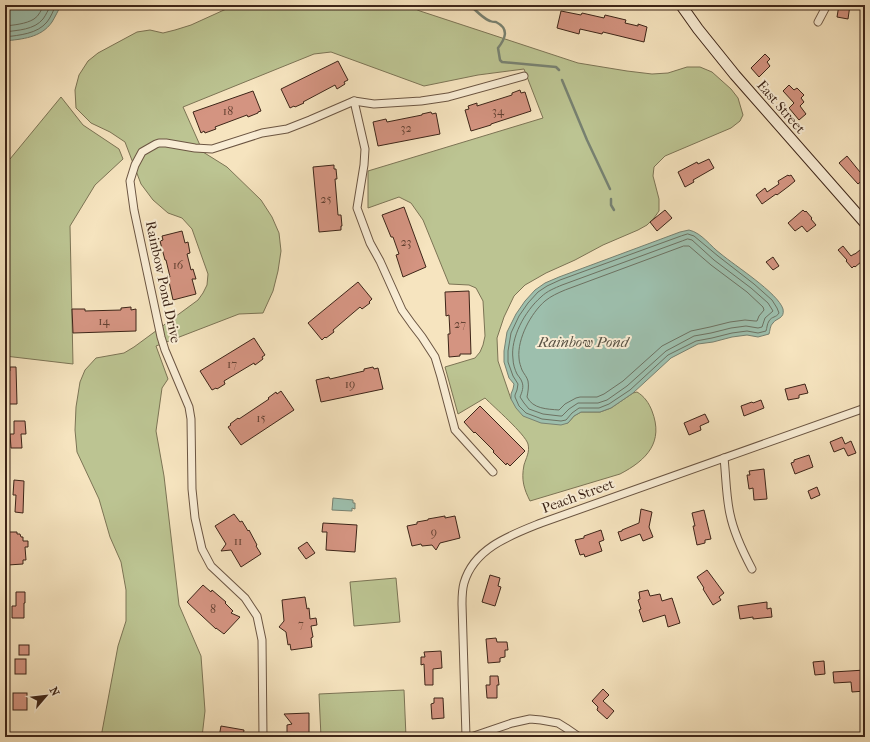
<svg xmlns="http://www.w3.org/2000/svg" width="870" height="742" font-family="'IM FELL French Canon',serif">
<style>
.green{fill:#bcc492;stroke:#7c7455}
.water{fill:#9dbfad;stroke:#778171}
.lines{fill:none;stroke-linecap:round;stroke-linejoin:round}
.shore{stroke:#6d7262;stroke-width:1}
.stream{stroke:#778171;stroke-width:2.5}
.building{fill:#d49481;stroke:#3d2518}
.street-casing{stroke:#6b5542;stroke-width:9}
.secondary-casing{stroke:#3d2518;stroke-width:12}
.street{stroke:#f9edd5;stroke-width:7}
.secondary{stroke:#f9edd5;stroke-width:10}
.labels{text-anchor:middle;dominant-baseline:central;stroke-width:4;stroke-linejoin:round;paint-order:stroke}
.number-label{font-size:12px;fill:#634132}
.street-label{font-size:14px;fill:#3d2518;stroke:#f9edd5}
.water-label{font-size:15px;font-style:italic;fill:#5a5345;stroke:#f9edd5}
</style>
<rect width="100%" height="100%" fill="#f6e4bf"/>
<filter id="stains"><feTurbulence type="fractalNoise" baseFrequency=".005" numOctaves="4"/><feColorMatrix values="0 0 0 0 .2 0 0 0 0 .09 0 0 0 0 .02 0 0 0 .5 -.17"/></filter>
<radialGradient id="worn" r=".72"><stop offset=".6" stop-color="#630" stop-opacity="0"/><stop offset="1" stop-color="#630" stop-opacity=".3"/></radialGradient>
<!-- green -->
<g class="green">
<path d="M235,5H406L420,11L578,63L627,71L652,74L668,73L687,67H700L712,72L731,89L738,98L743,115L740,121L731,128L665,156L654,167L653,176L659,199V211L654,218L647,225L638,230L603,245L575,260L546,273L525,285L514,296L504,317L497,338L498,361L511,399L568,423L574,416L581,412H600L611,408L633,393L637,392C644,396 649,403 652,411C664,442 647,460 620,474L530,501C524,489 521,480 524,465C526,458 530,452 528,444C525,434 494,407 485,398L458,414L445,367L475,358L480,352L483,345L485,336L483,301L476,288L469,285L449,284L423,220L411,203L399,197L368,208V171L543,118L524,69L478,75L424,86L331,52L314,54L183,107L203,152L227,167L261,200L272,217L279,233L281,251L278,271L273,291L263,313L239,314L156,346L168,379L162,388L156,431L164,476L179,605L201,656L205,711L202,737H101L118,646L126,621V590L121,562L110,537L99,499L77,452L75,430L76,407L80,382L85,370L96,358L124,353L134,347L198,300L203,293L207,285L208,274L192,229L182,218L168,213L153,200L141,184L125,142L110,132L91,123L76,108L75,90L79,75L88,61L98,53L137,32L150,30L163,33L175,30L191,25Z"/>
<path d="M61,97L83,125L119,149L123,159L95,185L70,226L73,364L5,356V156L10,159Z"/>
<path d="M396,578L400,622L354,626L350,582Z"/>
<path d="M404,690L406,737H321L319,694Z"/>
</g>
<!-- water -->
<g class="water">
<path d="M5,5H61C58,11 55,17 52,22C41,38 22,39 5,41Z"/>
<path d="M689,230C702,233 710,246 721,254C734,265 778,293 783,309C785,319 776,318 773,323C770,325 770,331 769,334L758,337L747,335L732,337L713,342L698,344L671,358L633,393L611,408L600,412H581L574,416L568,423L561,425L541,423L523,416L516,408L511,399V394L513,389L514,384L509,378L504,362V351L507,332L516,314L525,301L535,290L545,283L559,277L680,232Z"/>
<path d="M333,498L353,500V503H355V509L352,508V511L332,510Z"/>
</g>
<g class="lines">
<!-- shore -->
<g class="shore">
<path d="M5,26C14,25 26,24 34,19C39,16 41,10 44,5"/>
<path d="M5,32C18,30 34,30 43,19C46,15 48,10 51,5"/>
<path d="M5,37C20,35 37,34 47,22C51,17 53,11 56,5"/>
<path d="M688,234L694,236L718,256L754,284L772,300L777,308L779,313C776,318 772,316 769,321C767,324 767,328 766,331L758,333L747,331L732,333L712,338L696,341L668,355L630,390L609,404L599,408H579L572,413L566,420L561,421L542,419L526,413L519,406L515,397V395L517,390L518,384L513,376L508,362V351L511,333L519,316L528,303L538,292L547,286L560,280L681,236Z"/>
<path d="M688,239L692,240L714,260L751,288L768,303L773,311L765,318L762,327L758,328L746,326L731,328L711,333L694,336L666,351L627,386L607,400L598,403H578L569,409L562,416H560L543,414L529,409L524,403L520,397C522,392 524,387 522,382C521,379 519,377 517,374C515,370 513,364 513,359C510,338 525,311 541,297C547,291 555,288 562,285L682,241Z"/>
<path d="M684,246H689L711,265L747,292L763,307L764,310L759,316L757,321H755L745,320L730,322L710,327L691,331L662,346L623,381L604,394L597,397H580L576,398L565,404L559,410C547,409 533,409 527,397C528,392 529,386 528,381C527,377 524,374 522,370C521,367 519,362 519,358C517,339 531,313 545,301C551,296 558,293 565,290Z"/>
</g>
<!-- stream -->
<g class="stream">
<path d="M470,5C475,10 484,19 490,21C492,22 494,22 496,22C510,29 505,39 498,48L500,60L502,62L556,67L559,70"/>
<path d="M562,80L587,140L610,189"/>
<path d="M611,199V205L614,210"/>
</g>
</g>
<!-- building -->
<g class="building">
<path d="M839,5H850L848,19L837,17Z"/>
<path d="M561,11L581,15L582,13L604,18L605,15L626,20L625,23L638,26V24L647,27L644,42L603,32L602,34L580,29L579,34L557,28Z"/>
<path d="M765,54L770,59L767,62L770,66L759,77L751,68Z"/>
<path d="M338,61L348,80L344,82L345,84L337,89L335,85L303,102L304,103L295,107L294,106L290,108L281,89Z"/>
<path d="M789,85L794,90L797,88L804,95L801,98L804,102L800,106L806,114L799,120L789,108L794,103L783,91Z"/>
<path d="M520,90L521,93L525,92L531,111L491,124V125L471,131L465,110L469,109L468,106L477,103V106L512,95V93Z"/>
<path d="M253,91L261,111L258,112V113L248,117L247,115L215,127L216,129L205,133L204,131L201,133L193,112Z"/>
<path d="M431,112L432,114L436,113L440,134L378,146L373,122L386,119L387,122L422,115V114Z"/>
<path d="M847,156L860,172L865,168V178L858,184L839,163Z"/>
<path d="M709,159L714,168L693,180L694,182L685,187L678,172L697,162L698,164Z"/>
<path d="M334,165V169H336L337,179H335L338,215H341L342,226H341V230L319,232L313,167Z"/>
<path d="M788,175L789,176L791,175L795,181L789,186L777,195L776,194L762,204L756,195L765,188L767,192L779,184L778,181Z"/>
<path d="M404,207L426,267L403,277L396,255L399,254L393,237H391L382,215Z"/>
<path d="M665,210L672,218L657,231L650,222Z"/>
<path d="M803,210L805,212L806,211L812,218L811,219L816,225L807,232L802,226L795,231L788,223Z"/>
<path d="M182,231L185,243L188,242L190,253L187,254L191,270L193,269L196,279H192L196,294L173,300L168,277H170L166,260H165L160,241L163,240L162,236Z"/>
<path d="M843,246L851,256L854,254H855L865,246V268L861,262L855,267L854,266L852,268L846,261L847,260L838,250Z"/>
<path d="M773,257L779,266L773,270L766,262Z"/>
<path d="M358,282L372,299L369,302L370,303L362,309L360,307L333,330L334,332L326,338L325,337L322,340L308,323Z"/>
<path d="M469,291L471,354H460V356L449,357L448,334H450L449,315L446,316L445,292Z"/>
<path d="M131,307V310L136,309V331L73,333L72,309H85V311L121,310V308Z"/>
<path d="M254,338L265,355L262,357L263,359L255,365L254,363L224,381L225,384L217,389L216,388L212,390L200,371Z"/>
<path d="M10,367H16L17,404H7V388H5V371H10Z"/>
<path d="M373,367L374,369L378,368L383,389L321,402L316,380L329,377L330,379L364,371V369Z"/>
<path d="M805,384L808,393L799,395V398L788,400L785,389Z"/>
<path d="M281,391L294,410L241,445L228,427L231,425L230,424L238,418L239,419L269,399L268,398L276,392L277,394Z"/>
<path d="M761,400L764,408L744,416L741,406L752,402L753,403Z"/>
<path d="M480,406L525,451L510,466L507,463L506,465L493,452L494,451L475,432L474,433L464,422Z"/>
<path d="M705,414L709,422L700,426L701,430L689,435L684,423Z"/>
<path d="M14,421H25L26,434H21L22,448H11L10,434H14Z"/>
<path d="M842,437L845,444L851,441L856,453L848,456L844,448L834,452L830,442Z"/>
<path d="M809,455L813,467L795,474L791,463L794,462V460Z"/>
<path d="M764,469L767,499L754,500L753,488L749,489L747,475H750L749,471Z"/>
<path d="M14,480L24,481L23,513L15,512L16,495H13Z"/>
<path d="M817,487L820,495L811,499L808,491Z"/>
<path d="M641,509L652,512L649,527L653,537L643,541L640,534L621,541L618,532L622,531V530L639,523Z"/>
<path d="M704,510L711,539L705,540V543L697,545L693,526H695L692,513Z"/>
<path d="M234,514L240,522L242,521L248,531L249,530L257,545L256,546L261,554L241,567L231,550L221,551L226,544L215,526Z"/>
<path d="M445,516V518L455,516L460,538L440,543L436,550L432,545L422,546L421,544L412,546L407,526L417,524V522L428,520V519Z"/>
<path d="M323,523L357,525L355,552L326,550L327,532H322Z"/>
<path d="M601,530L604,540L599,542L602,551L585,557L584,554L580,555L575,540L584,538V536Z"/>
<path d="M8,532H17V534H20L21,537H23V541H28V547H25L26,560H23V564L8,565Z"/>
<path d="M307,542L315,553L306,559L298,548Z"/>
<path d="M707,570L724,593L719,597L721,600L713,605L703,589L704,588L697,577Z"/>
<path d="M490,575L500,578L498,586L501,587L495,606L482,602Z"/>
<path d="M203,585L211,592L212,590L226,602L225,603L233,611L231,613L240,617L224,634L216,628V629L187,602Z"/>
<path d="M648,590L650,596L660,594L662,601L672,598L680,623L668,627L665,615L643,622L639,610L641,609L638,600L640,599L639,592Z"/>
<path d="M16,592H25V603H24V618H12V606H16Z"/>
<path d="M305,597L307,609L309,608L310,619L316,618L317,625L311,626L313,637L311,638L312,647L291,650L290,644L288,645L286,632L279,627L284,621L282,600Z"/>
<path d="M767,602V609L771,608L772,617L753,619V617L740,619L738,606Z"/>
<path d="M496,638L497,642H507L508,650H505V657L500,658V662L488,663L486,639Z"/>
<rect x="19" y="645" width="10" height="10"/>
<path d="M441,651L442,668L433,669V685H425L424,664L421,665V657H425L424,652Z"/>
<rect x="15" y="659" width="11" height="15"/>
<path d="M824,661L825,674L815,675L813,662Z"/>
<path d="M865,670V691L852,692L851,682L834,683L833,672Z"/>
<path d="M490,676H498L499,685H497V698H487L486,685H490Z"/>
<path d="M603,689L609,695L603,701L614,711L607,719L597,710L598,707L592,701Z"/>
<rect x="13" y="693" width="14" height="17"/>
<path d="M434,698H443L444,718L432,719L431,704L434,703Z"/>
<path d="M309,713V737H287V725L292,724L284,714Z"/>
<path d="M221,726L244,730L243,737H219Z"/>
</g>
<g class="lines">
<defs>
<g id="street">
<path d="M818,22L827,5"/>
<path d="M354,101L374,104L421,101L448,97L524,76"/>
<path d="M724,458C726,476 726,496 730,514C734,534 743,552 752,569"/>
<path d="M263,737L262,640L257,616L245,598L211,566L202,549L195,518L192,489L191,419L189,407L165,350L161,337L134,210L130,181L135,165L142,152L156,144L159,143H166L195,148L212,149L262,133L287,129L310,120L354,101L365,149L364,165L357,208L370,243L380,261L402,310L412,324L422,337L435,357L441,377L455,430L493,472"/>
<path d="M466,737L462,604C462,597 462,590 464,583C474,548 511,535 541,523L865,408"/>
<path d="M471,737L512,723L530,719L541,720L558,723L566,728L579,737"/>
</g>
<path id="secondary" d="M681,5L698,29L735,75L865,223"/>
</defs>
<!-- street casing -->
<use href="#street" class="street-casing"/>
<!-- secondary casing -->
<use href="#secondary" class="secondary-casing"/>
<!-- street -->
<use href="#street" class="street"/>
<!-- secondary -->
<use href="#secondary" class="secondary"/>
</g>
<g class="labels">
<!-- number labels -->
<g class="number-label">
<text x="228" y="111">18</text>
<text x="498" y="111">34</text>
<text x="406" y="128">32</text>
<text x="326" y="199">25</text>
<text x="406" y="242">23</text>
<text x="178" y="265">16</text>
<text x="104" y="321">14</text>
<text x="460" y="324">27</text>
<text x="232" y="364">17</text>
<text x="350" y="384">19</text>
<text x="261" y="418">15</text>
<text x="434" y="532">9</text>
<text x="238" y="541">11</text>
<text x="213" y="609">8</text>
<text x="301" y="624">7</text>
</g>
<!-- street labels -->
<g class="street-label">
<text transform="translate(781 107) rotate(49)">East Street</text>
<text transform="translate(163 282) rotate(78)">Rainbow Pond Drive</text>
<text transform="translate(578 496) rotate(-20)">Peach Street</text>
</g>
<!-- water labels -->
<g class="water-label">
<text x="583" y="342">Rainbow Pond</text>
</g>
</g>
<!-- margin -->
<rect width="870" height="742" fill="none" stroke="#f6e4bf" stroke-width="20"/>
<rect x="6" y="6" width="858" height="730" fill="none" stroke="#3d2518" stroke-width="2"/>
<rect x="10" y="10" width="850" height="722" fill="none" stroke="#3d2518"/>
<!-- north arrow -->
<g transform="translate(46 696) rotate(62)" stroke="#f9edd5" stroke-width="3" paint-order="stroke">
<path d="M0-3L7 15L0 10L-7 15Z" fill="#3d2518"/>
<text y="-6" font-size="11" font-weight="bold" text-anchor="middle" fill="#3d2518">N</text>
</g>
<rect width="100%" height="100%" filter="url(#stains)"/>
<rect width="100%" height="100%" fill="url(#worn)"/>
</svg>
